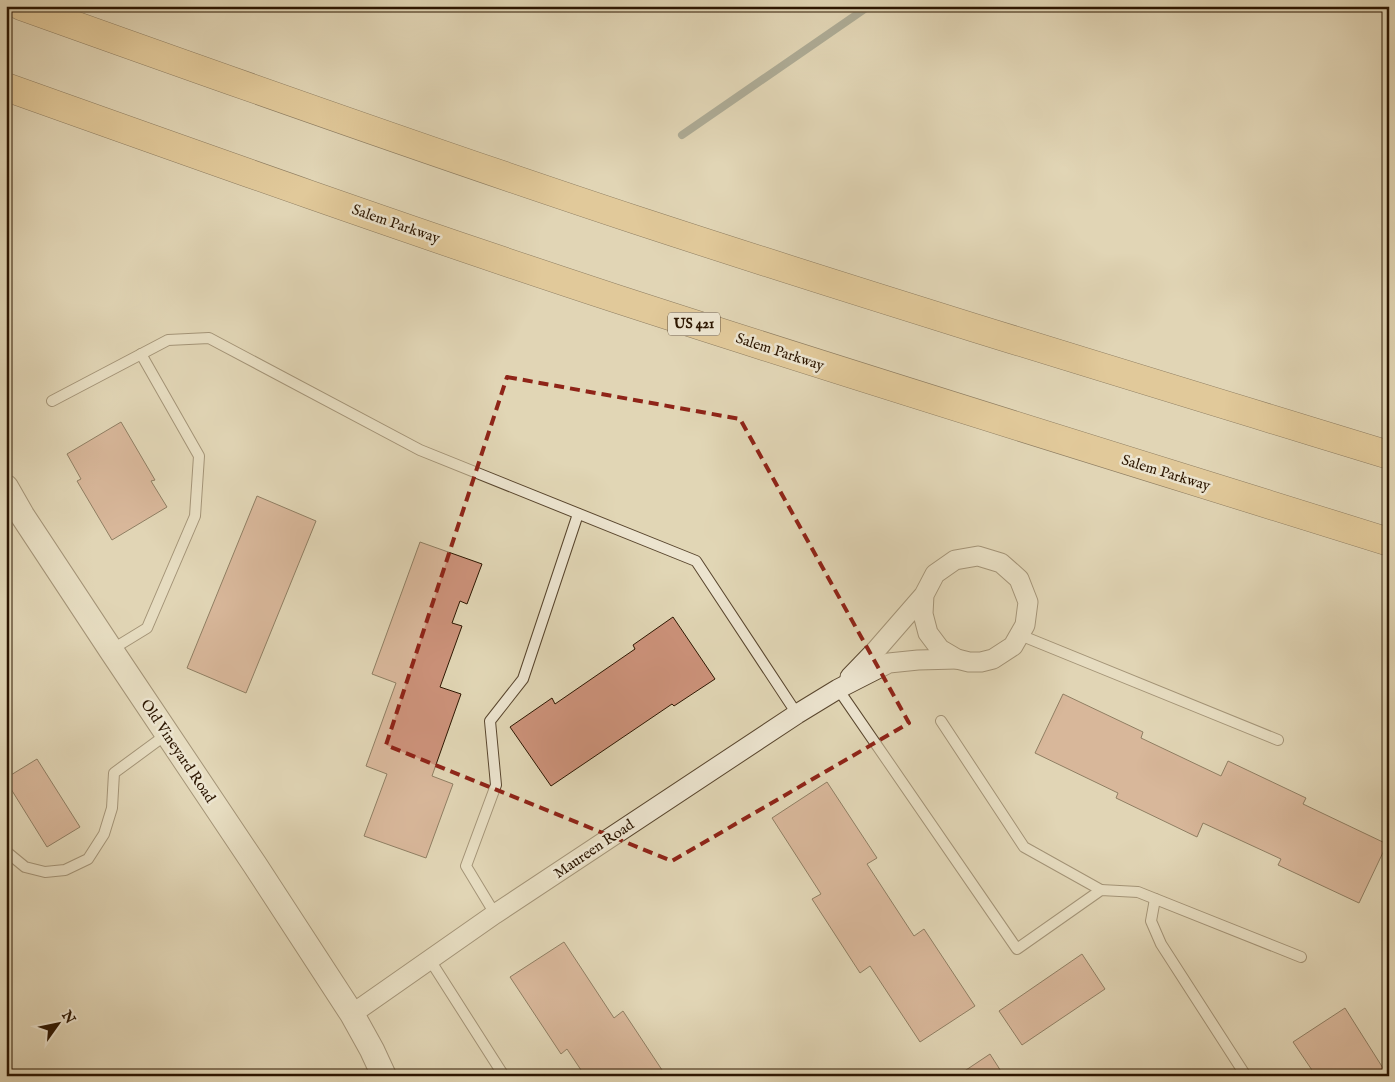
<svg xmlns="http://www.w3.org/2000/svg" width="1395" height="1082" font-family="'IM FELL English',serif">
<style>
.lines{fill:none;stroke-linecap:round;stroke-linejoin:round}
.stream{stroke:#6d776e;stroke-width:8}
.building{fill:#cc927a;stroke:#2c1601}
.service-casing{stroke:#59462e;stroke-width:12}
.minor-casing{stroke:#59462e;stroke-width:21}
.tertiary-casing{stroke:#59462e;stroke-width:26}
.motorway-casing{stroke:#2c1601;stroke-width:29}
.service{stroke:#ece4cf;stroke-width:10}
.minor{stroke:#ece4cf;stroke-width:19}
.tertiary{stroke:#ece4cf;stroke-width:24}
.motorway{stroke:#e0bb7a;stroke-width:28}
.marked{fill:none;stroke:#8f2418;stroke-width:4;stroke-dasharray:10 6;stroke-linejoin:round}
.labels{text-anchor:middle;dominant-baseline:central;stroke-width:5;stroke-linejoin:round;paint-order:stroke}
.shield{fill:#ece4cf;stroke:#66543f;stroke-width:1}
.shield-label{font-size:14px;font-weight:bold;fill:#2c1601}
.street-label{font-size:15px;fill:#2c1601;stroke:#ece4cf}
</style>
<rect width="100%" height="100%" fill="#e1d6b5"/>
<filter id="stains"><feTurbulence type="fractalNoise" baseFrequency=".004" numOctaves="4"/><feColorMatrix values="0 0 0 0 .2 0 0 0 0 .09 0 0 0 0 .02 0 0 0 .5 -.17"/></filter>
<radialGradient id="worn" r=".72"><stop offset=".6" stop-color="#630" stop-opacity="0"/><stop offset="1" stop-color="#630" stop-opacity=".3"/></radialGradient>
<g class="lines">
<!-- stream -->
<path class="stream" d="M682,135L869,6"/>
</g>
<!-- building -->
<g class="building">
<path d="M121,422L155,480L151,481L167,507L112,540L77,481L81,479L67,454Z"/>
<path d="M257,496L316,521L246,693L187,668Z"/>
<path d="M420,542L482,564L467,604L460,601L452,623L462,626L440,687L461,694L432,776L453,784L426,858L364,836L387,774L366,766L396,683L372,674Z"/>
<path d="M673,617L715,679L674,706L672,704L551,786L510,727L552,698L555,704L635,649L633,645Z"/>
<path d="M1063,694L1143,732L1141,738L1221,776L1228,761L1306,798L1303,804L1387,844L1359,903L1278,865L1281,859L1203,823L1197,837L1116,798L1118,793L1035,753Z"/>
<path d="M37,759L80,827L47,847L6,781V778Z"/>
<path d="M827,782L877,858L867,864L914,936L924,929L975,1006L920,1042L870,966L860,973L812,899L821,894L772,818Z"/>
<path d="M564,942L614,1018L623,1011L666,1076H585L567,1049L561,1054L510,977Z"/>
<path d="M1082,954L1105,989L1022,1045L999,1011Z"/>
<path d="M1345,1008L1388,1076H1316L1293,1042Z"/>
<path d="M990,1054L1004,1076H957Z"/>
</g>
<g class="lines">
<defs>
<g id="service">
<path d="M52,401L168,340L209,338L420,450L696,561L797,714"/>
<path d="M1020,635L1278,740"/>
<path d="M111,650L147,628L195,516L199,456L141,354"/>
<path d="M838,689L1017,949L1101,890L1138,892L1301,957"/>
<path d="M941,721L1024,847L1101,890"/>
<path d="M6,850L8,853L25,867L45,872L65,870L88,859L104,834L112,808L114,773L167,734"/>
<path d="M1155,899L1151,921L1161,944L1246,1076"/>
<path d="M495,914L466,866L496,785L490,721L523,679L578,514"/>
<path d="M430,960L504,1076"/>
</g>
<g id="minor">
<path d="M850,677L877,649L924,595L935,574L955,560L978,556L1001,563L1019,579L1028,602L1025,625L1013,646L993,659L981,662H969L957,659L940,649L928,633L923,614L924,595"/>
<path d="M352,1014L495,914L797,714L838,689L889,663L918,660L957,659"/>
</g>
<path id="tertiary" d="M6,487L22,515L111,650L255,865L352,1014L372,1050L384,1076"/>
<g id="motorway">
<path d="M21,6C225,79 430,152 636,220C886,302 1137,378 1389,455"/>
<path d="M6,87C208,159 410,231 614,298C872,382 1130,461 1389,542"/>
</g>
</defs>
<!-- service casing -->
<use href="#service" class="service-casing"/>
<!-- minor casing -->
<use href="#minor" class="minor-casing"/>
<!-- tertiary casing -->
<use href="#tertiary" class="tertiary-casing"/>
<!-- motorway casing -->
<use href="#motorway" class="motorway-casing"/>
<!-- service -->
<use href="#service" class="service"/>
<!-- minor -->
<use href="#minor" class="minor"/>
<!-- tertiary -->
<use href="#tertiary" class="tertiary"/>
<!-- motorway -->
<use href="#motorway" class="motorway"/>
</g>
<!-- marked area -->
<path d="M0 0H1395V1082H0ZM507,377L740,419L909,723L672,861L386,745Z" fill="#e1d6b5" fill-opacity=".55" fill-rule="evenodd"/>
<path class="marked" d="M507,377L740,419L909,723L672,861L386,745Z"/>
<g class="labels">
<!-- shield labels -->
<rect class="shield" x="668" y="312.5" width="52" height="23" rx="4"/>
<g class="shield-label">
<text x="694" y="324">US 421</text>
</g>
<!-- street labels -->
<g class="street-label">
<text transform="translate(396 224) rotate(19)">Salem Parkway</text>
<text transform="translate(780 352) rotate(18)">Salem Parkway</text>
<text transform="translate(1166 473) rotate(17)">Salem Parkway</text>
<text transform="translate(178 751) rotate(56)">Old Vineyard Road</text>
<text transform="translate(594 849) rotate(-34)">Maureen Road</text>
</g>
</g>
<!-- margin -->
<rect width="1395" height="1082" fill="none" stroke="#e1d6b5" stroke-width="25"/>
<rect x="8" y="8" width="1380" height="1067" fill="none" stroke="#2c1601" stroke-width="2.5"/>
<rect x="12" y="12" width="1370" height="1057" fill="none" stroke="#2c1601"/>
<!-- north arrow -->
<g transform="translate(58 1024) rotate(57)" stroke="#ece4cf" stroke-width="4" paint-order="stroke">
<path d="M0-4L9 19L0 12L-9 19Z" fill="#2c1601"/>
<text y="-8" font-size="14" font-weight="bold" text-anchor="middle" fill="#2c1601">N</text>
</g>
<rect width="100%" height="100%" filter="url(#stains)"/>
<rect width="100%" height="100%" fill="url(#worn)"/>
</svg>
